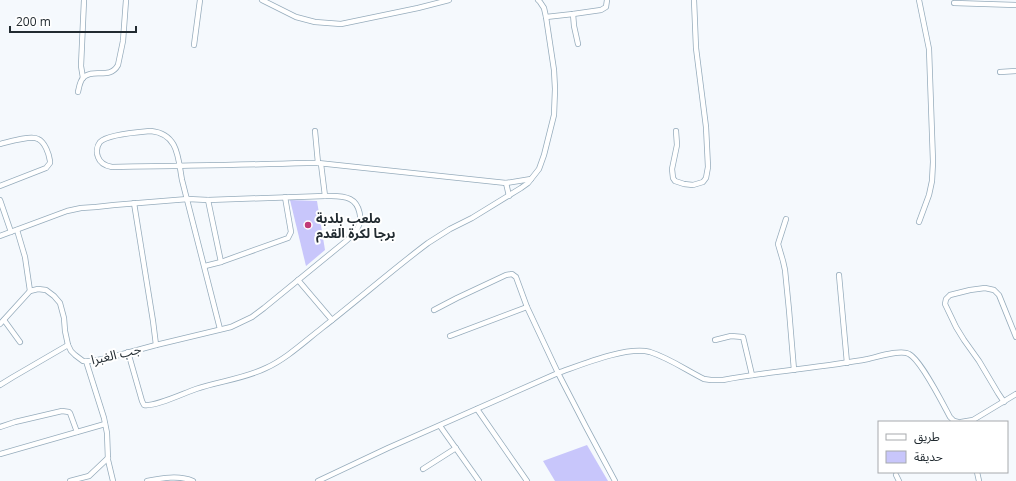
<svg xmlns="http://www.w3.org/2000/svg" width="1016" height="481" font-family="'Open Sans','Noto Sans Arabic',sans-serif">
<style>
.green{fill:#c8c6fb}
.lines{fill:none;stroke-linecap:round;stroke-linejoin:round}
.minor-casing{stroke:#96acbc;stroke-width:6}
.minor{stroke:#fff;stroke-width:4.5}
.poi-dot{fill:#c13978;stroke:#fff;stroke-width:1.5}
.labels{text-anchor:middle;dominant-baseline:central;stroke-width:4;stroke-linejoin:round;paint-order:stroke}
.poi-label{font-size:13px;font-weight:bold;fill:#222b31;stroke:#fff;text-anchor:start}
.street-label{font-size:13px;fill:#222b31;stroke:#fff}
</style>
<rect width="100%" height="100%" fill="#f5f9fd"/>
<!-- green -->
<g class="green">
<path d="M290,200L317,201L325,250L306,266Z"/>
<path d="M587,445L608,481H555L543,461Z"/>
</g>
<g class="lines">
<defs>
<g id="minor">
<path d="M262,0L296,17L315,22L341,24L418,8L449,0"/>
<path d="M954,3L1016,5"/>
<path d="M573,14L574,26L578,44"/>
<path d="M546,17L573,14L601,10L606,7L607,0"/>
<path d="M194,45L200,0"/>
<path d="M1000,72L1016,71"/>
<path d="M83,78L81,66L84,0"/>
<path d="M78,92C79,87 80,80 84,77C93,68 110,80 118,65L123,41L126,0"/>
<path d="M315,131L318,163"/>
<path d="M676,131L677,145L672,169L673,178L675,181L684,184L693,185L703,182L706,178L708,167L706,127L696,48L694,0"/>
<path d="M0,144C9,142 31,135 38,139C45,142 49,154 50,161V163L46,168L0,186"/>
<path d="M321,164L325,196"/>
<path d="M506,183L509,196"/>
<path d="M0,200L11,232"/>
<path d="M208,200L221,262"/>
<path d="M134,203L153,321L156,345"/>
<path d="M786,219L778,244L783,261L785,270L789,310L794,370"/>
<path d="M919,222L929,195L932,181L933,162L929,49L919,0"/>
<path d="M17,230L25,257L30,291"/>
<path d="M0,236L67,211L81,208L96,207L114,205L188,199L208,200L325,196C333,196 342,195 350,199C360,204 363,220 357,229C354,234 350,237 346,241L264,308L252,317L231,327L156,345L108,358L92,361H83L75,355L71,351L68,345L65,331L64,318L60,303L54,296L46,290L38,289L30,291L0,324"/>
<path d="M205,266L221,262L288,238L291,232L285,197"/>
<path d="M839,275L847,363"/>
<path d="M298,280L332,320"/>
<path d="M434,310L457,298L506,275L512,274L516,277L527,307L558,373L586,427L615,481"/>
<path d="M4,320L20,342"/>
<path d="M220,329L182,180C178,159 179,134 151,131C140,132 108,134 100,142C97,146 96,152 98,157C100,163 106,166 112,167C177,166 242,165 307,163H318L506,183L531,179"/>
<path d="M450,336L527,307"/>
<path d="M715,340L731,336L743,337L752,375"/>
<path d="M128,352L142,401L144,405C155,407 184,393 196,389C219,381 244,379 266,368C286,359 304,342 322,328C358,300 392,270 428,243L450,229L472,218L521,188L528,183L539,169L544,155L554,115L555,89L554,70L546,17L544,8L540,2L538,0"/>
<path d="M86,361L104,418L107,433L108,460L113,481"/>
<path d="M0,385L13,377L68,345"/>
<path d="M1004,402L998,393L979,361L964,340L956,327L945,304L946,299L950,295L970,290L985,288L994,290L999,295L1016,337"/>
<path d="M477,409L527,481"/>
<path d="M961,422L973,420L1016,394"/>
<path d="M440,426L479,481"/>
<path d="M0,427L15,422L62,411L69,412L70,413L77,432"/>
<path d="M0,454L105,424"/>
<path d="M423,469L456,448"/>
<path d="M977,472L979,481"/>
<path d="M896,475L899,481"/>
<path d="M70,481L89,476L108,458"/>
<path d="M147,481C162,478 179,475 193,481"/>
<path d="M318,481L388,448L558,373C581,365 626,346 650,352C669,358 686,370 704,379L711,380H723C771,371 820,368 868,359C877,357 901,349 909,354C921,360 943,404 950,417L954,421L958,422"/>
</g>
</defs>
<!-- minor casing -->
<use href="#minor" class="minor-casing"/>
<!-- minor -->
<use href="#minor" class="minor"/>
</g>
<!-- markers -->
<circle class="poi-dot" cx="308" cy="225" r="4"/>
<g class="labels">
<!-- poi labels -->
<g class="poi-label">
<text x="316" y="218">ملعب بلدبة<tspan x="316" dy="15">برجا لكرة القدم</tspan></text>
</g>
<!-- street labels -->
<g class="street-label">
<text transform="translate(116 354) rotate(-13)">جب الغبرا</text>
</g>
</g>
<!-- legend -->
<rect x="878" y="421" width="130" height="52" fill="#ffffff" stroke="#a7aaad"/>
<rect x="886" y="434" width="20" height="6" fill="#ffffff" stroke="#a7aaad"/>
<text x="914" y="441" font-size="12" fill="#222b31">طريق</text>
<rect x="886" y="451" width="20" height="12" fill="#c8c6fb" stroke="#a7aaad"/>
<text x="914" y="461" font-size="12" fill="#222b31">حديقة</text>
<!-- scale -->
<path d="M10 26v6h126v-6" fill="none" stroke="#222b31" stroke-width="2"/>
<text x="16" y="26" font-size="12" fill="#222b31" stroke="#ffffff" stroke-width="3" paint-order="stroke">200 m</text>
</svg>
